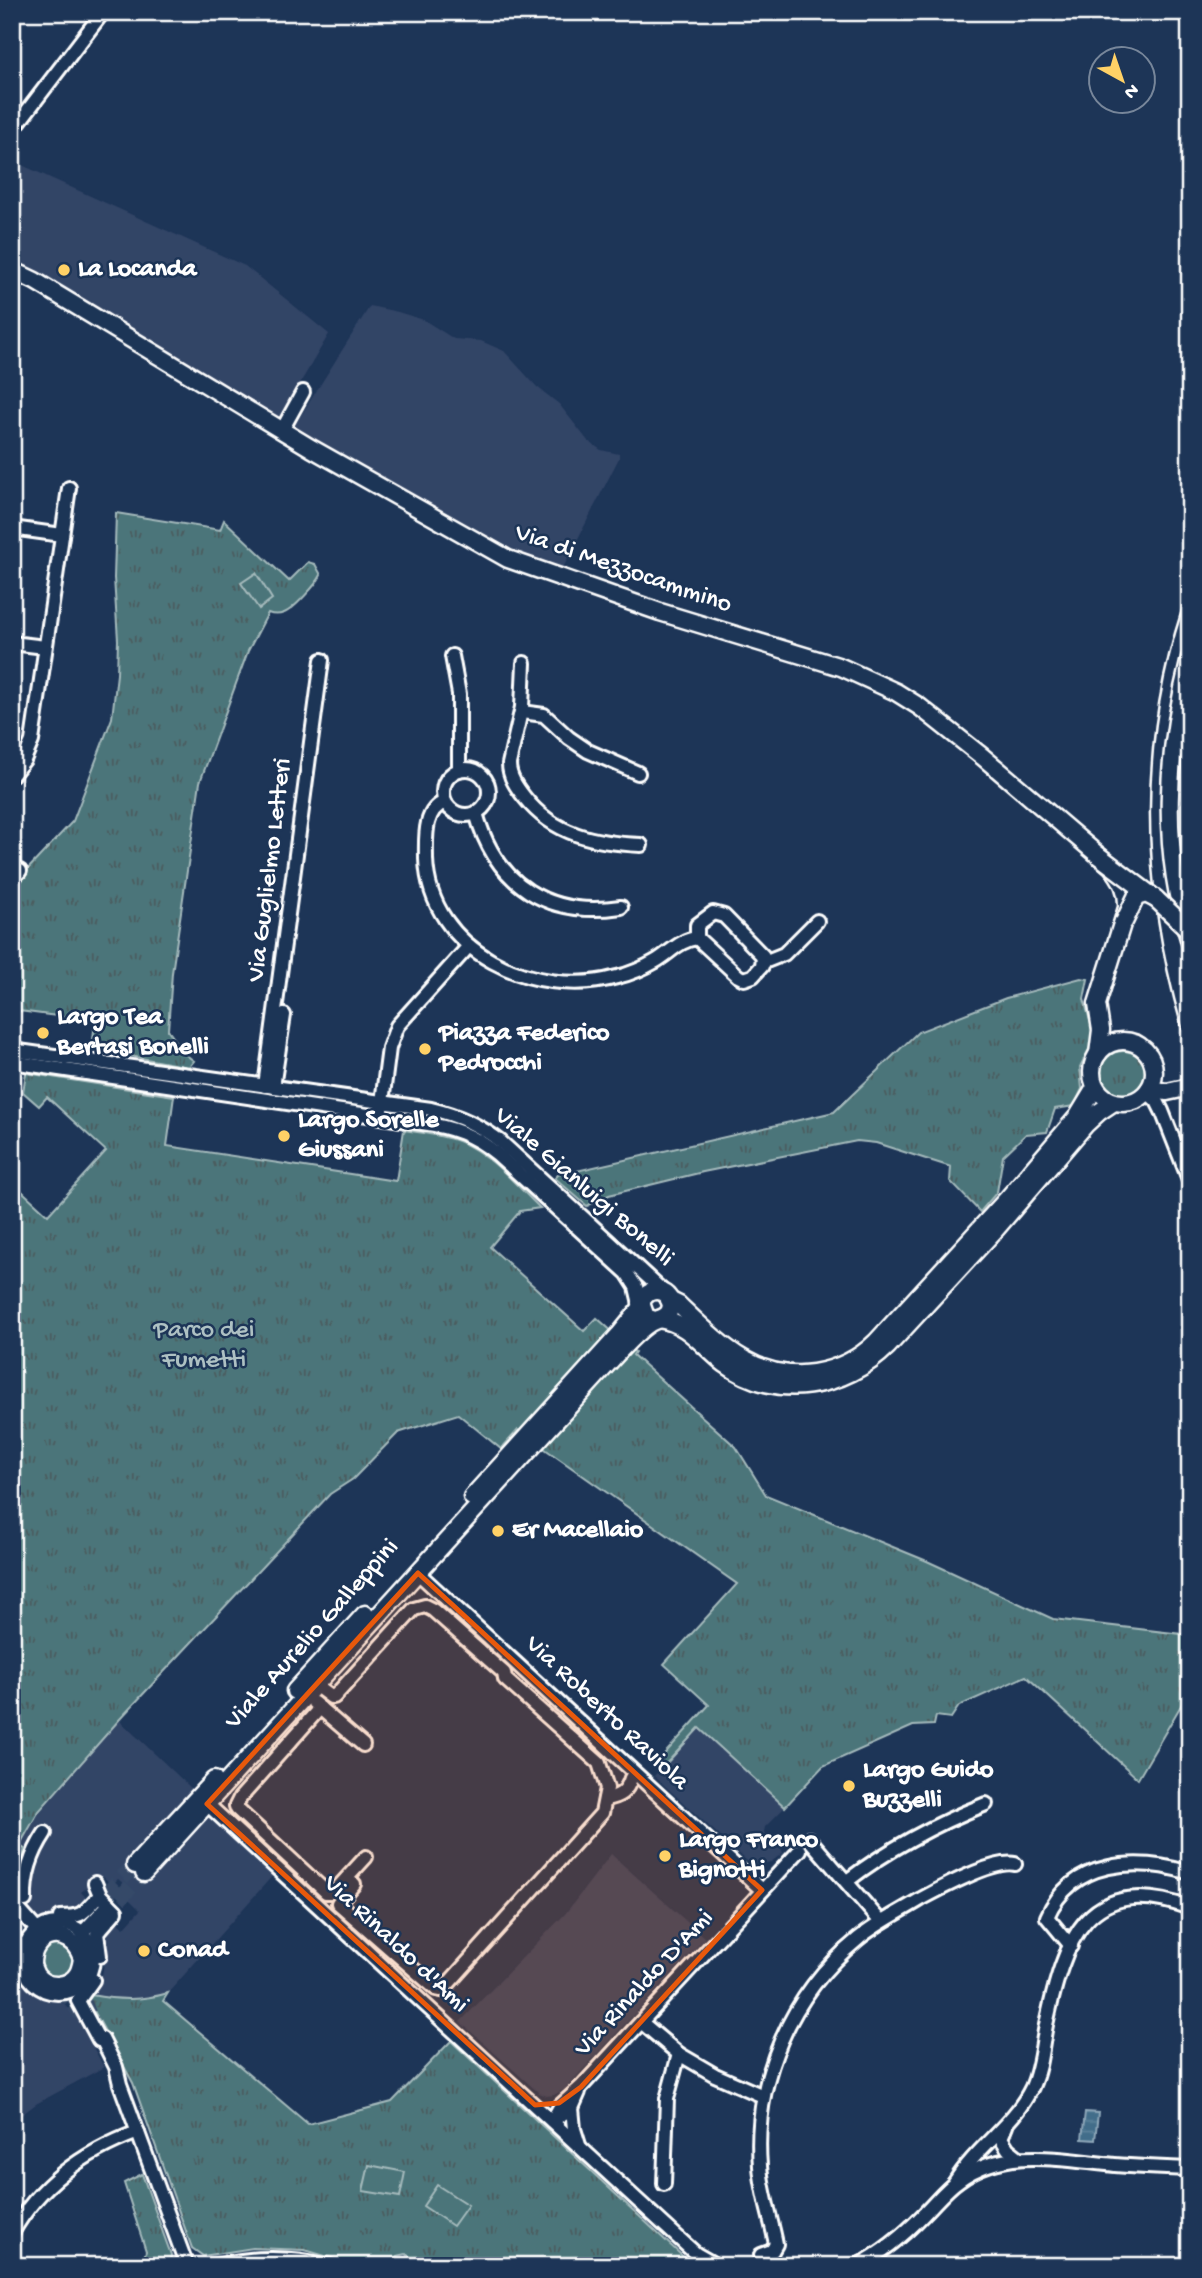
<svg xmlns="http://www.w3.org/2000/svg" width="1202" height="2278" font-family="'Gochi Hand',sans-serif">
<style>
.built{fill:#324466}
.grass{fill:url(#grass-tufts);stroke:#a5babc;stroke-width:2}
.garden{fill:#4b757a;stroke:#a5babc;stroke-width:2}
.water{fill:url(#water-rules);stroke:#8ea7b9;stroke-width:2}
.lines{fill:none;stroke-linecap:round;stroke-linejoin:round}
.street-tunnel{stroke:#344968;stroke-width:12;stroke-dasharray:12 6;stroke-linecap:butt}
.secondary-tunnel{stroke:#344968;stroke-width:16;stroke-dasharray:16 8;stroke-linecap:butt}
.street-casing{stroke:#fff;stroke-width:18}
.secondary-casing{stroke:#fff;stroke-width:21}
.street{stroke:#1d3557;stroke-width:12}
.secondary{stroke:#1d3557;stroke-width:16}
.rail{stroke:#fff;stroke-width:2.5}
.secondary-bridge-casing{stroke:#fff;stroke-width:21;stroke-linecap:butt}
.secondary-bridge{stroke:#1d3557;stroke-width:16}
.marked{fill:#e8590c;fill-opacity:0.2;stroke:#e8590c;stroke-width:5;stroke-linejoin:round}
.poi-dot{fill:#ffd166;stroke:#1d3557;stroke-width:2.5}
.labels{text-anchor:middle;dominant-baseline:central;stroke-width:5;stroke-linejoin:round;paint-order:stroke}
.poi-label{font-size:26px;font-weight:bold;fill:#fff;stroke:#1d3557;text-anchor:start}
.street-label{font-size:26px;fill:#fff;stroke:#1d3557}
.park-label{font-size:26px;fill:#aec1c3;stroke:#1d3557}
</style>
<defs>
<pattern id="grass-tufts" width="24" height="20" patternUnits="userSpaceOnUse" patternTransform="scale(1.75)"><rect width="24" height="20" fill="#4b757a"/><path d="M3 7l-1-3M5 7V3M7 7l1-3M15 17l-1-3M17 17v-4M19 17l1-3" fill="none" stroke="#4c5c5e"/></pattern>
<pattern id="water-rules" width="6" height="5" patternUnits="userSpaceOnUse" patternTransform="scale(1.75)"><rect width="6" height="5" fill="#426d8a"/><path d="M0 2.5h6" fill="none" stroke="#5e839c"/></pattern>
</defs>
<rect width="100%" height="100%" fill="#1d3557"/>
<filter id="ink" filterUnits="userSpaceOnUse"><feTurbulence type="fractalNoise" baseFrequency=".0143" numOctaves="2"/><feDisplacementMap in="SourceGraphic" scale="14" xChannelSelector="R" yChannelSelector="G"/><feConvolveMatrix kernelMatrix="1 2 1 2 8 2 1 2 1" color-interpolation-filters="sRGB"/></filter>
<g filter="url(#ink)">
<!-- built -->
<g class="built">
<path d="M13,161L245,266L329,334L279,419L12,262Z"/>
<path d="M370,306L398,312L424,320L454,339L481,341L504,351L537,387L559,404L588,441L601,450L619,454V458L562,570L520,553L293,428Z"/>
<path d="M119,1720L192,1789L211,1815L275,1873L168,1993L135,1999H116L91,1995L90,1993L96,1975H102L108,1942L100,1933L113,1919L124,1928L140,1910L127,1897L132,1891L118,1879L112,1885L102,1876L81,1892L90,1902L80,1913L76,1907L39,1921L33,1919L16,1898L15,1883L25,1849L18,1846L29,1825Z"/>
<path d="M699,1728L785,1807L765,1827L764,1832L782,1850L783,1853L771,1862L758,1865L747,1861L654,1776Z"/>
<path d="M611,1854L705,1938L565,2089L554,2095L547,2096L539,2093L460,2022L565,1914Z"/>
<path d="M12,1939L19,1953L43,1989L54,1993L76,2016L104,2067L36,2104L12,2122Z"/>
</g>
<!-- grass -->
<g class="grass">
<path d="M116,513L220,530L224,520L289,581L308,562L315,564L321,575C317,584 293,610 284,613C279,615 273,615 268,613L248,651L200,782L172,973L168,1030L185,1054L194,1061L189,1067L92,1049L95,1021L12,1010V886L73,821L112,718L117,674L118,640L114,578Z"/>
<path d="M1081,978L1088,979L1084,999L1092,1028V1043L1080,1067L1082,1089L1074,1106L1055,1109L1047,1132L1026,1134L1003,1156L997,1192L980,1212L950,1181L951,1167L876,1143L857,1141L703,1172L609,1195L587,1206L555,1178L564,1169L568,1173L834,1112L918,1032L1006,998Z"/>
<circle cx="1123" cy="1073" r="22"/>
<path d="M26,1073L174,1096L167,1146L396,1181L404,1130C422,1133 441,1135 458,1141C490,1153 516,1185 540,1208L520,1211L490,1247L584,1331L597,1318L635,1352L633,1355L736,1447L766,1495L927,1561L1053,1619L1190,1635V1690L1138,1779L1026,1676L959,1706L951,1718L936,1716L934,1725L913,1726L823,1766L785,1807L699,1728L664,1766L658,1761L709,1705L664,1664L737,1584L518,1430L501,1449L458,1414L398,1433L353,1479L330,1494L119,1720L39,1811L19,1846L25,1849L18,1880L12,1883V1182L48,1215L106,1151L47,1097L39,1106L23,1092Z"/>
<path d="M90,1993L91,1995C118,2000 142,2001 168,1993L163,2001L308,2124L392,2102L451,2041L693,2266H423L406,2254L398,2256L391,2266H359L305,2250L253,2248L203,2256L192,2248L133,2083L88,2000L87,1994Z"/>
<path d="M142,2174L171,2255L170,2266H136L144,2257L146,2251L124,2183Z"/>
</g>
<!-- garden -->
<g class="garden">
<path d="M256,573L272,599L259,609L241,583Z"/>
<circle cx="56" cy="1960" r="18"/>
<path d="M369,2165L405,2172L400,2197L363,2191Z"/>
<path d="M437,2185L468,2205L453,2226L423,2206Z"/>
</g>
<!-- water -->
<path class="water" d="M1085,2112L1098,2113L1095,2140L1082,2139Z"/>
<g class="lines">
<!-- street-tunnel -->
<g class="street-tunnel">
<path d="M79,1985L93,2020"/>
<path d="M63,1991L84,2023"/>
</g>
<!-- secondary-tunnel -->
<g class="secondary-tunnel">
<path d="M103,1916L144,1873"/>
<path d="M72,1929L135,1865"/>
</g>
<defs>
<g id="street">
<path d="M12,131L103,12"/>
<path d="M282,430L303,392"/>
<path d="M12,528L62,535"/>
<path d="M12,643L45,647"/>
<path d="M452,656L459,694V770"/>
<path d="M524,663L522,707L509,764C509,777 517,788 525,798C554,835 596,843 641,845"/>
<path d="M522,712L544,715L569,738L588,751L638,773"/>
<circle cx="466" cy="792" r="23"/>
<path d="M12,775L24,760L32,741L69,488"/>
<path d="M445,802C423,810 426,839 426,859C429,952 536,1000 617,977C630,974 644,968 656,961C671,952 680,940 697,938"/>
<path d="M476,813C496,885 548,918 621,907"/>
<path d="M12,879L20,871"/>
<path d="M713,913L724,916L763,956L762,966L753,976L744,979L738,976L697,938V925Z"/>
<path d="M764,962L784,954L817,921"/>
<path d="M12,1050L431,1109C457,1115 480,1125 501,1142L665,1293"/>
<path d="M12,1062L422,1123C452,1127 474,1135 497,1154L627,1273L636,1287L641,1308"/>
<path d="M265,1086L322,660"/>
<path d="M273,1087L284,1015"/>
<path d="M1147,1092L1157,1101L1162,1111L1190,1182"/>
<path d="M381,1110L389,1048L397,1026L469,946"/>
<path d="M418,1573L762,1890"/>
<path d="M315,1685L331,1697H334L414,1609L425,1606L433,1610L504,1673L505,1679L599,1763L607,1788L602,1813L448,1984L441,1990L436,1989L338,1903L354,1884"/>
<path d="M314,1703L363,1745"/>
<path d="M320,1708L240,1798L236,1806L237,1809L326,1892H334L366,1857"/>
<path d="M605,1799C619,1797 627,1792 631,1778"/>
<path d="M207,1804L672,2232L696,2254L717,2266"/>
<path d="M809,1839L881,1922"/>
<path d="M847,1881C890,1848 935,1824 986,1804"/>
<path d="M100,1895L116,1911L97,1933L100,1956"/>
<path d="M25,1900C24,1875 31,1854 45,1833"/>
<path d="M12,1902L37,1930"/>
<path d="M60,1917C84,1917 83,1913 100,1895L95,1883"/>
<circle cx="58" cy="1958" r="35"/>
<path d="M82,1933L109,1904"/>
<path d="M12,1936L24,1949"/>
<path d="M1071,1946L1047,1917C1072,1859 1137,1857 1190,1873"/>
<path d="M93,1980L78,2001L99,2040"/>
<path d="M641,2022L679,2054L715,2075L763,2096"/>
<path d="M102,2039L116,2067L120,2084L187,2266"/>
<path d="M572,2108L574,2129L579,2145"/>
<path d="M552,2121L561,2105L581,2087L800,1850"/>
<path d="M552,2121L572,2108L579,2092"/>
<path d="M1006,2126L1001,2138L1008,2149L1018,2157"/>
<path d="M955,2182C977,2146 1014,2125 1032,2087C1041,2067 1042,2045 1046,2025C1064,1940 1087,1871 1190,1908"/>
<path d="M664,2184L667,2099L679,2054"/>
<path d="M12,2233C40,2183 86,2151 138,2132"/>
<path d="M761,2255L772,2251L776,2244C771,2218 762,2193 760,2166C753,2079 791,1994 858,1939C877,1923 900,1912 921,1899C939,1889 995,1859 1015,1864"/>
<path d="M216,2266C254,2256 292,2257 330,2266"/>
<path d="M857,2266C882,2253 905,2234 924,2214C936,2202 946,2189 959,2180C1006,2146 1061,2160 1115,2165C1140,2167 1165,2168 1190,2169"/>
</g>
<g id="secondary">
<path d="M12,270L35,281L311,448L508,559L660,612L841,667L896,692L920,707L983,757L1111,866C1122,879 1128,891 1127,908L1097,1004L1101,1030L1098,1054"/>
<path d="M1190,658C1166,753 1160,847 1190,942"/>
<path d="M1182,748L1190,706"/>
<circle cx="1123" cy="1072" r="31"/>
<path d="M1149,1089L1167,1092L1190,1087"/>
<path d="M669,1300L679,1305C718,1342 755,1382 814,1373C838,1369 859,1359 876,1342L1008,1198L1078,1116L1095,1088"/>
<path d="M659,1319C688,1323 703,1347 725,1364C776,1402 845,1389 888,1346L996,1229L1086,1124L1099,1112L1114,1102"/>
<path d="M472,1497L619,1335L641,1308"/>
<path d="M295,1691L365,1614"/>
<path d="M135,1865L214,1780"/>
<path d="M144,1873L613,1358C624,1346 636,1332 650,1323C656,1319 665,1319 669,1312C678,1294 650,1280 641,1303L646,1317L655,1320"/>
<path d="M26,1949C29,1957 32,1967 36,1975C46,1989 70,1988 78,1973C83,1964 82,1951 85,1941"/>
<path d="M32,1965C31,1931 69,1925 81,1956"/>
</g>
</defs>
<!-- street casing -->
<use href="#street" class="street-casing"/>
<!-- secondary casing -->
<use href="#secondary" class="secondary-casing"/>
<!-- street -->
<use href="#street" class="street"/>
<!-- secondary -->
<use href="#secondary" class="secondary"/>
<!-- rail -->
<path class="rail" d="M1190,587C1133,742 1140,899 1190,1054"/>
<defs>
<g id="secondary-bridge">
<path d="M1099,856L1156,899L1190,931"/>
<path d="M1124,922L1136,897L1146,894L1156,899"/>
</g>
</defs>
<!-- secondary-bridge casing -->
<use href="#secondary-bridge" class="secondary-bridge-casing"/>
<!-- secondary-bridge -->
<use href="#secondary-bridge" class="secondary-bridge"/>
</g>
</g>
<!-- marked area -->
<path class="marked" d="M418,1573L762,1890L581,2087L559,2103L535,2105L207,1804Z"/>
<!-- markers -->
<g class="poi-dot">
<circle cx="64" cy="270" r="7"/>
<circle cx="43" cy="1033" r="7"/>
<circle cx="425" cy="1049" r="7"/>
<circle cx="284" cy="1136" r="7"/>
<circle cx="498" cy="1531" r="7"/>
<circle cx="849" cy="1786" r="7"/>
<circle cx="665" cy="1856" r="7"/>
<circle cx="144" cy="1951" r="7"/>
</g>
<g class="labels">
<!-- poi labels -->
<g class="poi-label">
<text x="78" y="270">La Locanda</text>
<text x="57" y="1018">Largo Tea<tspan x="57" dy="30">Bertasi Bonelli</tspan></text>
<text x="439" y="1034">Piazza Federico<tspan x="439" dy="30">Pedrocchi</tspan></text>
<text x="298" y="1121">Largo Sorelle<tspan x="298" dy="30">Giussani</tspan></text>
<text x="512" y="1531">Er Macellaio</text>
<text x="863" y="1771">Largo Guido<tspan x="863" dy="30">Buzzelli</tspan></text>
<text x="679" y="1841">Largo Franco<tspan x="679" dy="30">Bignotti</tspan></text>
<text x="158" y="1951">Conad</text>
</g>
<!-- street labels -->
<g class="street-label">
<text transform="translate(623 570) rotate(19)">Via di Mezzocammino</text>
<text transform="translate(271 870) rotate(-83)">Via Guglielmo Letteri</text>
<text transform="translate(583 1188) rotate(41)">Viale Gianluigi Bonelli</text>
<text transform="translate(313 1635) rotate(-48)">Viale Aurelio Galleppini</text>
<text transform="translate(606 1714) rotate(43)">Via Roberto Raviola</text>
<text transform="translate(395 1945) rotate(43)">Via Rinaldo d'Ami</text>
<text transform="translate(645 1984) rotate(-47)">Via Rinaldo D'Ami</text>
</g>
<!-- park labels -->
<g class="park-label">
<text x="204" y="1331">Parco dei<tspan x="204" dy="30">Fumetti</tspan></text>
</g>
</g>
<!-- margin -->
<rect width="1202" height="2278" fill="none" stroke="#1d3557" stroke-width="42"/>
<rect x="21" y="21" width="1160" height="2236" fill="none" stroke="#fff" stroke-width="2.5" filter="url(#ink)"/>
<!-- north arrow -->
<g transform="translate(1122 80) rotate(140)"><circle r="33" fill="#1d3557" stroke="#77869a" stroke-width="2"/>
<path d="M0-5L12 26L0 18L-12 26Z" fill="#ffd166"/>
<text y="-10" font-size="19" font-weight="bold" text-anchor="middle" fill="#ffffff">N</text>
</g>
</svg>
